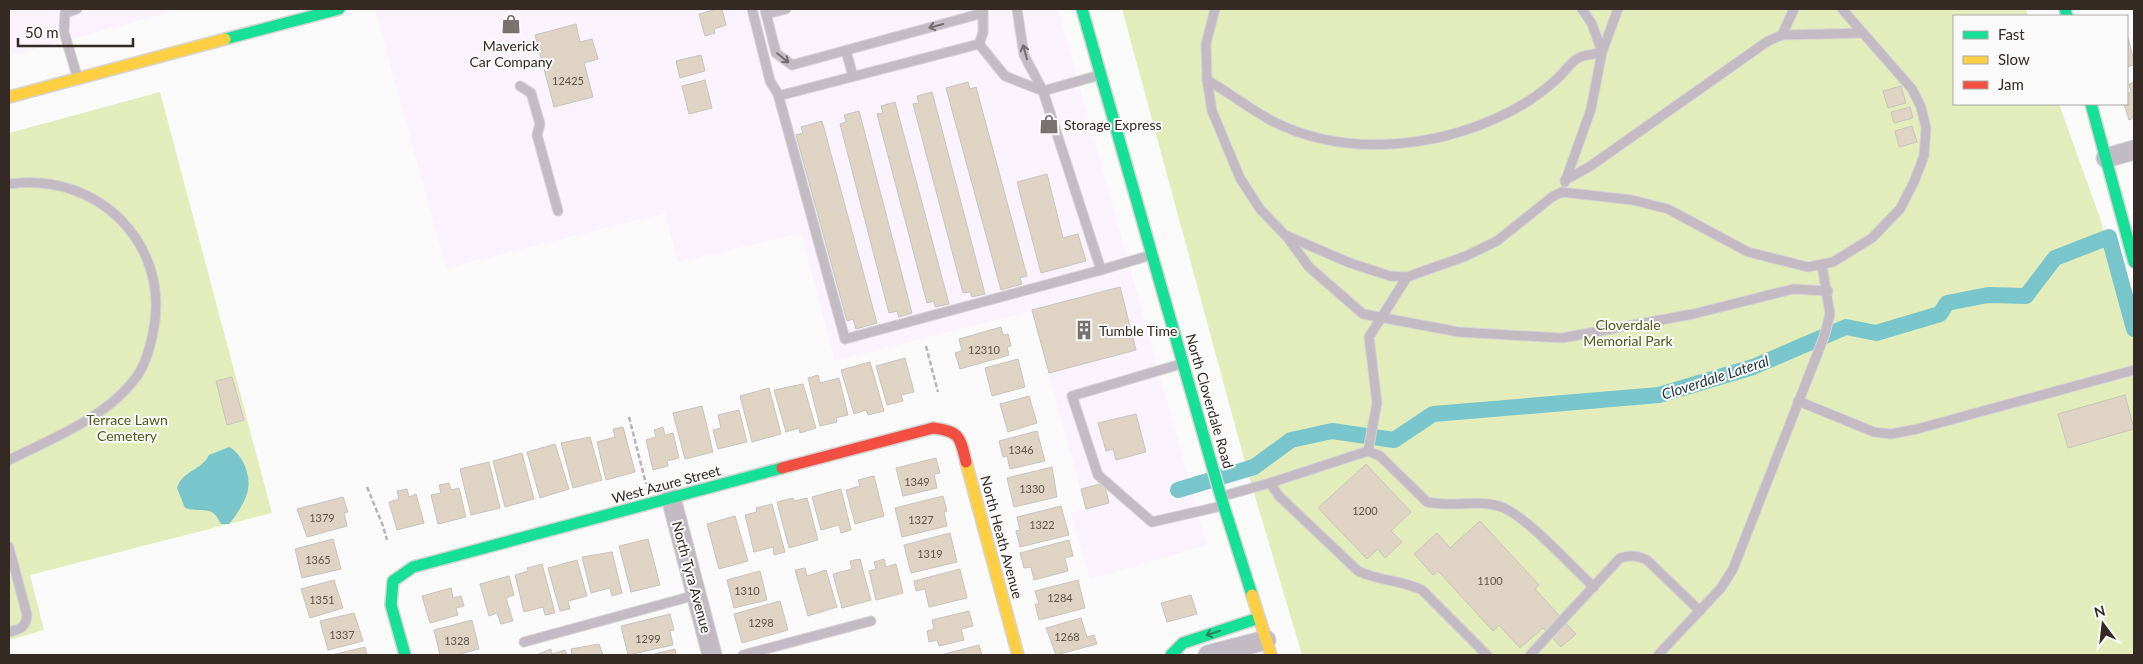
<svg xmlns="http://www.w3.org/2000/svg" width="2143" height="664" font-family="Lato,sans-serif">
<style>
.commercial{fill:#faf2fc}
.green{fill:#e3edbc}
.water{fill:#78c5cc}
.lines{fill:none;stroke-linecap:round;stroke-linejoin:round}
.canal{stroke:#78c5cc;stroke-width:16}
.building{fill:#dfd4c3;stroke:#c7c4bf}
.lane-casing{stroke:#d6d4d3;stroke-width:11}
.street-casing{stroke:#d6d4d3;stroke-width:21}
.fast-casing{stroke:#d6d4d3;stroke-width:14}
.slow-casing{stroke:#d6d4d3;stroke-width:14}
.jam-casing{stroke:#d6d4d3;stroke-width:14}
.path{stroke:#b8b3b9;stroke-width:2.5;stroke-dasharray:5 2.5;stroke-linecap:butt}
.lane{stroke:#c2bbc3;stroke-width:9}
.street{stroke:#c2bbc3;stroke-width:19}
.fast{stroke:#16e098;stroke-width:11}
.slow{stroke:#ffcf43;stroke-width:11}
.jam{stroke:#f24e42;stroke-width:11}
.oneway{stroke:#746b6b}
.oneway2{stroke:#25845e}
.labels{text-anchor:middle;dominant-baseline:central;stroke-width:4;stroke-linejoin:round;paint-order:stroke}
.number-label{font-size:11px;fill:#5f544b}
.poi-label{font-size:14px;fill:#342923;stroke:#fafafa;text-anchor:start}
.park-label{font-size:14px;fill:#515b16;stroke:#fafafa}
.street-label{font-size:14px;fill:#342923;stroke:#fafafa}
.water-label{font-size:15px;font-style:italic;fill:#1f383a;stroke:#fafafa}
</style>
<rect width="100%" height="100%" fill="#fafafa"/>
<!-- commercial -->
<g class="commercial">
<path d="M9,9H181L9,56Z"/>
<path d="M375,9H1058L1207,545L1090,579L1071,513L1086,509L1031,311L835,361L801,233L678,262L665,213L446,268Z"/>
</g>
<!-- green -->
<g class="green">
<path d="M1122,9H2026L2028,16H1954V104H2059L2100,218L2134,344V655H1302L1246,466Z"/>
<path d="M160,92L272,513L30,575L44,630L9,640V133Z"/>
</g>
<!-- water -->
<path class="water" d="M229,447C242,453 251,475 248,489C247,499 236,516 229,524H221C211,503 203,514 185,508L177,488C182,471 202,470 209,455Z"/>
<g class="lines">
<!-- canal -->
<path class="canal" d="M1178,490L1254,467L1291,440L1332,431L1394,440L1433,414L1659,395L1753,367L1846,327L1876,333L1940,314L1947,303L1988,295L2026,296L2055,258L2109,237L2134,329"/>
</g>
<!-- building -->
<g class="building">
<path d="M717,9H722L726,25L714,29L715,33L705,36L699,14Z"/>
<path d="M576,24L580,42L592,39L598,59L584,63L593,97L554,107L535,35Z"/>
<path d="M2127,33L2134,61V65L2127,67Z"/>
<path d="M701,55L705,71L680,78L676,61Z"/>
<path d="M705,80L712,108L689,114L682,86Z"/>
<path d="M968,82L970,89L976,87L1027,276L1020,278L1022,284L1001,290L946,88Z"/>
<path d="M2134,82V118L2129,120L2124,104H2127V94L2131,92L2129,84Z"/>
<path d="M1901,86L1906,103L1888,108L1883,91Z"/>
<path d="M932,92L985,294L972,297L970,292L963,293L913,104L919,103L917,96Z"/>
<path d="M895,102L949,304L935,307L934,301L927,303L877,114L883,113L881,106Z"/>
<path d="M1910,107L1913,118L1894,123L1891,112Z"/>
<path d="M859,111L912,313L899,317L897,311L889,313L840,124L846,122L844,115Z"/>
<path d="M822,121L877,323L856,329L853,319L847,321L796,135L803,133L801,127Z"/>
<path d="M1912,126L1917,142L1899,147L1895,131Z"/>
<path d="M1047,174L1063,238L1078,234L1086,261L1041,273L1017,182Z"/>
<path d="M1120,287L1136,350L1049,373L1032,310Z"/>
<path d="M1001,327L1003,335L1008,334L1011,346L1007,347L1009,355L960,369L955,353L962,351L959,339Z"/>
<path d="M905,358L914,392L901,395L903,401L887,405L876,366Z"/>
<path d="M1018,359L1025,387L992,396L985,368Z"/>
<path d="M870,362L884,411L868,415L866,410L854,414L841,370Z"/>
<path d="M818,375L820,383L839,378L848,415L836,418L837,422L820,426L808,378Z"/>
<path d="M232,377L244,420L227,425L216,381Z"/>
<path d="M803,384L816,428L800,433L799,428L786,432L774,390Z"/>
<path d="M769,388L781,434L752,442L740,396Z"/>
<path d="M2125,395L2134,429L2068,448L2058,414Z"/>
<path d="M1029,396L1037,423L1008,432L1000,404Z"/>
<path d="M702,406L713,452L685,459L673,413Z"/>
<path d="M739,410L747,442L718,449L713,430L721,428L718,415Z"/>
<path d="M1136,414L1146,452L1116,460L1113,449L1106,451L1098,423Z"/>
<path d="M623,427L635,472L606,480L597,442L615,437L613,429Z"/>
<path d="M663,427L665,435L673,433L679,458L667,461L668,466L653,470L646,440L656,437L654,430Z"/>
<path d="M1037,431L1045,461L1010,469L1007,456L1003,457L999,441Z"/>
<path d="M590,437L602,480L573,488L561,443Z"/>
<path d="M555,444L569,489L540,498L527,452Z"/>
<path d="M522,453L534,499L505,507L493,461Z"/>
<path d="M936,458L940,473L934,474L937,488L903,496L896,468Z"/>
<path d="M489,462L500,508L471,515L460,469Z"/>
<path d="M1366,464L1411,512L1391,531L1402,542L1385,558L1378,549L1367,559L1318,508Z"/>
<path d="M1052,467L1057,497L1014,507L1007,478Z"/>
<path d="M874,476L884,516L855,524L846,490L860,486L858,480Z"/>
<path d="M449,483L451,490L459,488L466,517L438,524L431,495L441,493L439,485Z"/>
<path d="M1104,483L1109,503L1086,509L1081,489Z"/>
<path d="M407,489L409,497L416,494L424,523L397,530L389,502L399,499L397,491Z"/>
<path d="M841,489L851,530L841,533L839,525L821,530L812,497Z"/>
<path d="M943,496L947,511L944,512L947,526L902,537L895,508Z"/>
<path d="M343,497L348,512L344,513L347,526L307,537L297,509Z"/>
<path d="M793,498L794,501L807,498L818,540L789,548L777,502Z"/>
<path d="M772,504L785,552L774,555L773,547L754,552L745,515L757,512L756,508Z"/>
<path d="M1061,506L1069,535L1020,547L1016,531L1020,530L1017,517Z"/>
<path d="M735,516L748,561L719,569L707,524Z"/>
<path d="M1480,521L1539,585L1535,589L1576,634L1561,647L1543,628L1520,648L1499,625L1493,631L1438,571L1433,575L1414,554L1437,533L1450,548Z"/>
<path d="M950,533L957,562L911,573L904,545Z"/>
<path d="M333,539L341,569L302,578L295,549Z"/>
<path d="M648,539L660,585L631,592L619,546Z"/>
<path d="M1069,540L1073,556L1065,558L1068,571L1034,580L1031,567L1024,568L1020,553Z"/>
<path d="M612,552L622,593L612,596L610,588L591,593L582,557Z"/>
<path d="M860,559L871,600L842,608L833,574L852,569L850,561Z"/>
<path d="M884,559L886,567L896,564L903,593L876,600L869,571L876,569L874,562Z"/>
<path d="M577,560L587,596L568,601L570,609L560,611L548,568Z"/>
<path d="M542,564L555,613L545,615L543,607L524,612L515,575L528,571L527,568Z"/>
<path d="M805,568L807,576L826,570L837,607L808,616L795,570Z"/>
<path d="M960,569L967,598L929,607L925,589L916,591L914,581Z"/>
<path d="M760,571L767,600L734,608L727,580Z"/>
<path d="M509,576L514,595L506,598L513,621L501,624L497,613L489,616L480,584Z"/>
<path d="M334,580L343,608L310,618L301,589Z"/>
<path d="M1078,580L1085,608L1039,620L1035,604H1039L1035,591Z"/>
<path d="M451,588L453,598L461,596L464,606L456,608L458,615L430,623L422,596Z"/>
<path d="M1191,595L1197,614L1167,622L1161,603Z"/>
<path d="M780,601L788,630L742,643L734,614Z"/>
<path d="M969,611L973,626L961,629L964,640L939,646L937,640L929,642L927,631L934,629L932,620Z"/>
<path d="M354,613L363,641L328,650L320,621Z"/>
<path d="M670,614L674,630L670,631L673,645L628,655L621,626Z"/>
<path d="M1081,618L1087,637L1094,635L1097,644L1056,655L1046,628Z"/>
<path d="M472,620L479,649L456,655H440L434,630Z"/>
<path d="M599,644L603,655H572L571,649Z"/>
<path d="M979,645L982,655H941Z"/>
<path d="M365,647L367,655H332Z"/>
<path d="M551,649L552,654L565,650L567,655H536Z"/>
<path d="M675,649L676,655H650Z"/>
</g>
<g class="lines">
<defs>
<g id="lane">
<path d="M77,9L65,13L64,32L77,76"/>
<path d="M752,9L770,81L778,94L782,95L979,44L1005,76L1043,91"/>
<path d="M765,9L776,53L792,65L983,13"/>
<path d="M1017,9L1024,55L1043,91"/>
<path d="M1215,9L1206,44L1207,80L1212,111L1240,178L1260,209L1285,235L1350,263L1390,276L1407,277L1466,256L1497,241L1552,197L1562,192L1632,200L1668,209L1748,252L1808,267L1833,262L1872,238L1900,209L1914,182L1924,156L1926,128L1921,107L1912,89L1842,9"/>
<path d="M766,14L786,9"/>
<path d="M1782,35L1794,9"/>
<path d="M979,44L983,33V9"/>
<path d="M846,51L853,76"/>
<path d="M1100,75L1043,91L1101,270L1151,255"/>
<path d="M1207,80C1230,93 1251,110 1274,122C1351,160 1449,147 1522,105C1534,98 1547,88 1558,78C1565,72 1571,61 1580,57C1586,55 1595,54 1602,52L1592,24L1582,9"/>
<path d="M520,86L531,93L540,124L537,135L558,211"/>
<path d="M778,94L845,339L1101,270"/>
<path d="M1565,180L1589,167L1768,41L1782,35L1863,33"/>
<path d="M1565,182L1591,109L1602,52L1618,9"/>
<path d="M9,184C97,171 172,244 153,333C150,347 146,364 137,376C108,417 53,438 9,460"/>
<path d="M1287,237L1309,267L1363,314L1459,332L1562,338L1693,314L1793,289L1828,291"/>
<path d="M1181,364L1072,396L1098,475L1152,522L1222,506"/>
<path d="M1798,401L1874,432L1891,434L1917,429L2134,370"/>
<path d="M1368,451L1377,403L1369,337L1407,277"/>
<path d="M1270,483L1368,451L1380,456L1427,502C1452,508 1480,498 1504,508C1529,519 1572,567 1594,587"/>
<path d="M1223,496L1270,483L1279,496L1358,571C1378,581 1402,580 1422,590L1487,655"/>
<path d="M9,547L27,615C26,628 20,629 9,632"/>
<path d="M524,642L696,595"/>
<path d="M743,655L871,621"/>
<path d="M1530,655L1620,558C1630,555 1637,555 1647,560L1700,611"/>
<path d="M1658,655L1721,588L1733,569L1824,337L1830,314L1822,265"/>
</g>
<g id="street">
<path d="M2106,158L2134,150"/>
<path d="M671,498L712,655"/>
<path d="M1208,655L1266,640"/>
</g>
<g id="fast">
<path d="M1082,9L1221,497L1252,595"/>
<path d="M2065,9L2067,16"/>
<path d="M225,39L339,9"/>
<path d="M2091,104L2134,262"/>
<path d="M405,655L391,605L393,581L413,567L782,468"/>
<path d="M1171,655L1183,643L1259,618"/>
</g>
<g id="slow">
<path d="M9,97L225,39"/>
<path d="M966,462L1018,655"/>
<path d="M1252,595L1271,655"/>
</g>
<path id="jam" d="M782,468L933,428C960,431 960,437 966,462"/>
</defs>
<!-- lane casing -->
<use href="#lane" class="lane-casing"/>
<!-- street casing -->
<use href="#street" class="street-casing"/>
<!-- fast casing -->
<use href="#fast" class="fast-casing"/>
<!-- slow casing -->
<use href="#slow" class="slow-casing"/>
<!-- jam casing -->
<use href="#jam" class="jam-casing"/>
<!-- path -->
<g class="path">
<path d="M926,346L938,392"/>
<path d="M629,417L646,484"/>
<path d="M367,487L383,526L387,540"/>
</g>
<!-- lane -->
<use href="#lane" class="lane"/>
<!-- street -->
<use href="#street" class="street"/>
<!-- fast -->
<use href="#fast" class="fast"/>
<!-- slow -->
<use href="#slow" class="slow"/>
<!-- jam -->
<use href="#jam" class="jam"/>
</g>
<!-- one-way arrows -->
<defs><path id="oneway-shaft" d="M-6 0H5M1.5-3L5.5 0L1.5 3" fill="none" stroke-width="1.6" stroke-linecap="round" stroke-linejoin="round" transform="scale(1.25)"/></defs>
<g class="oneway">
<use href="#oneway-shaft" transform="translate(936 26) rotate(164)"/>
<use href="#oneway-shaft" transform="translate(1025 52) rotate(-105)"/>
<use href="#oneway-shaft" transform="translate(783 58) rotate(39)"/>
</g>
<use class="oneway2" href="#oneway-shaft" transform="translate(1213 633) rotate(162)"/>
<!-- icons -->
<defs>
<symbol id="shop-bare" viewBox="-9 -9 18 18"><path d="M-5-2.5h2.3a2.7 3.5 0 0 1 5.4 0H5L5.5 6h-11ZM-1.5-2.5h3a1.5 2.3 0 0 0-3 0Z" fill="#79726e" stroke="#fafafa" stroke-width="2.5" paint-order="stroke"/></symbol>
<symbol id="building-bare" viewBox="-9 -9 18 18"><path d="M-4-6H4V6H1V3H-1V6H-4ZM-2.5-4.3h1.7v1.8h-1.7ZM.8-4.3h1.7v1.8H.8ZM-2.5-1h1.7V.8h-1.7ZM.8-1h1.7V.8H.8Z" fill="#79726e" stroke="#fafafa" stroke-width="2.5" paint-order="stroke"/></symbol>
</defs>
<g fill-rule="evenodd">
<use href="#shop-bare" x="497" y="10" width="28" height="28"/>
<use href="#shop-bare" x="1035" y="110" width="28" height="28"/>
<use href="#building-bare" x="1070" y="316" width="28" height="28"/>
</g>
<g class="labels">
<!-- number labels -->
<g class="number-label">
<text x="568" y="80">12425</text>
<text x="984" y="349">12310</text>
<text x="1021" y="449">1346</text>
<text x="917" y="481">1349</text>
<text x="1032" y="488">1330</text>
<text x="1365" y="510">1200</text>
<text x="322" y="517">1379</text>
<text x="921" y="519">1327</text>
<text x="1042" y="524">1322</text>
<text x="930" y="553">1319</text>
<text x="318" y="559">1365</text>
<text x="1490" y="580">1100</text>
<text x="747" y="590">1310</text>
<text x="1060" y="597">1284</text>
<text x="322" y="599">1351</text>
<text x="761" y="622">1298</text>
<text x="342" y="634">1337</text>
<text x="1067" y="636">1268</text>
<text x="648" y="638">1299</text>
<text x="457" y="640">1328</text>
</g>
<!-- poi labels -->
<g class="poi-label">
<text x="511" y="45" text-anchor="middle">Maverick<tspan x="511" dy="16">Car Company</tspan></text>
<text x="1064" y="124">Storage Express</text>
<text x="1099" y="330">Tumble Time</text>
</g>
<!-- park labels -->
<g class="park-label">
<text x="1628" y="324">Cloverdale<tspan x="1628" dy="16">Memorial Park</tspan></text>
<text x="127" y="419">Terrace Lawn<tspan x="127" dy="16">Cemetery</tspan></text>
</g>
<!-- street labels -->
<g class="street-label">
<text transform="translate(1210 401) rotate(74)">North Cloverdale Road</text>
<text transform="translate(666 484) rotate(-15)">West Azure Street</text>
<text transform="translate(1002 537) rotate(75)">North Heath Avenue</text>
<text transform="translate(692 577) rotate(75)">North Tyra Avenue</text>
</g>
<!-- water labels -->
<g class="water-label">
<text transform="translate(1715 377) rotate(-18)">Cloverdale Lateral</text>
</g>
</g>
<!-- border -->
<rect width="2143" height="664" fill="none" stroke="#342923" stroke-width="20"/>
<!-- legend -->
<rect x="1953" y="15" width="175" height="90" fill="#fafafa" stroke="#aba6a4"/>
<rect x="1963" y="31" width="25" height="8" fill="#16e098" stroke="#aba6a4"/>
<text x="1998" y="40" font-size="15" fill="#342923">Fast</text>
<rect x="1963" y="56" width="25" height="8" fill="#ffcf43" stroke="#aba6a4"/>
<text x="1998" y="65" font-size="15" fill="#342923">Slow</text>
<rect x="1963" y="81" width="25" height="8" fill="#f24e42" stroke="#aba6a4"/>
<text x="1998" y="90" font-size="15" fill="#342923">Jam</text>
<!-- north arrow -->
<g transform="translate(2103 624) rotate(345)" stroke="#fafafa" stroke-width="4" paint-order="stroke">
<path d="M0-4L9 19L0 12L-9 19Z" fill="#342923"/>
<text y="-8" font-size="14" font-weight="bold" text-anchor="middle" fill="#342923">N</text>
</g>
<!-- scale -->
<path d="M18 38v8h115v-8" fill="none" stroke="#342923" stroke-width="2.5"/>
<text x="25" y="38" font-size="15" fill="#342923" stroke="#fafafa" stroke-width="4" paint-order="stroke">50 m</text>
</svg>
